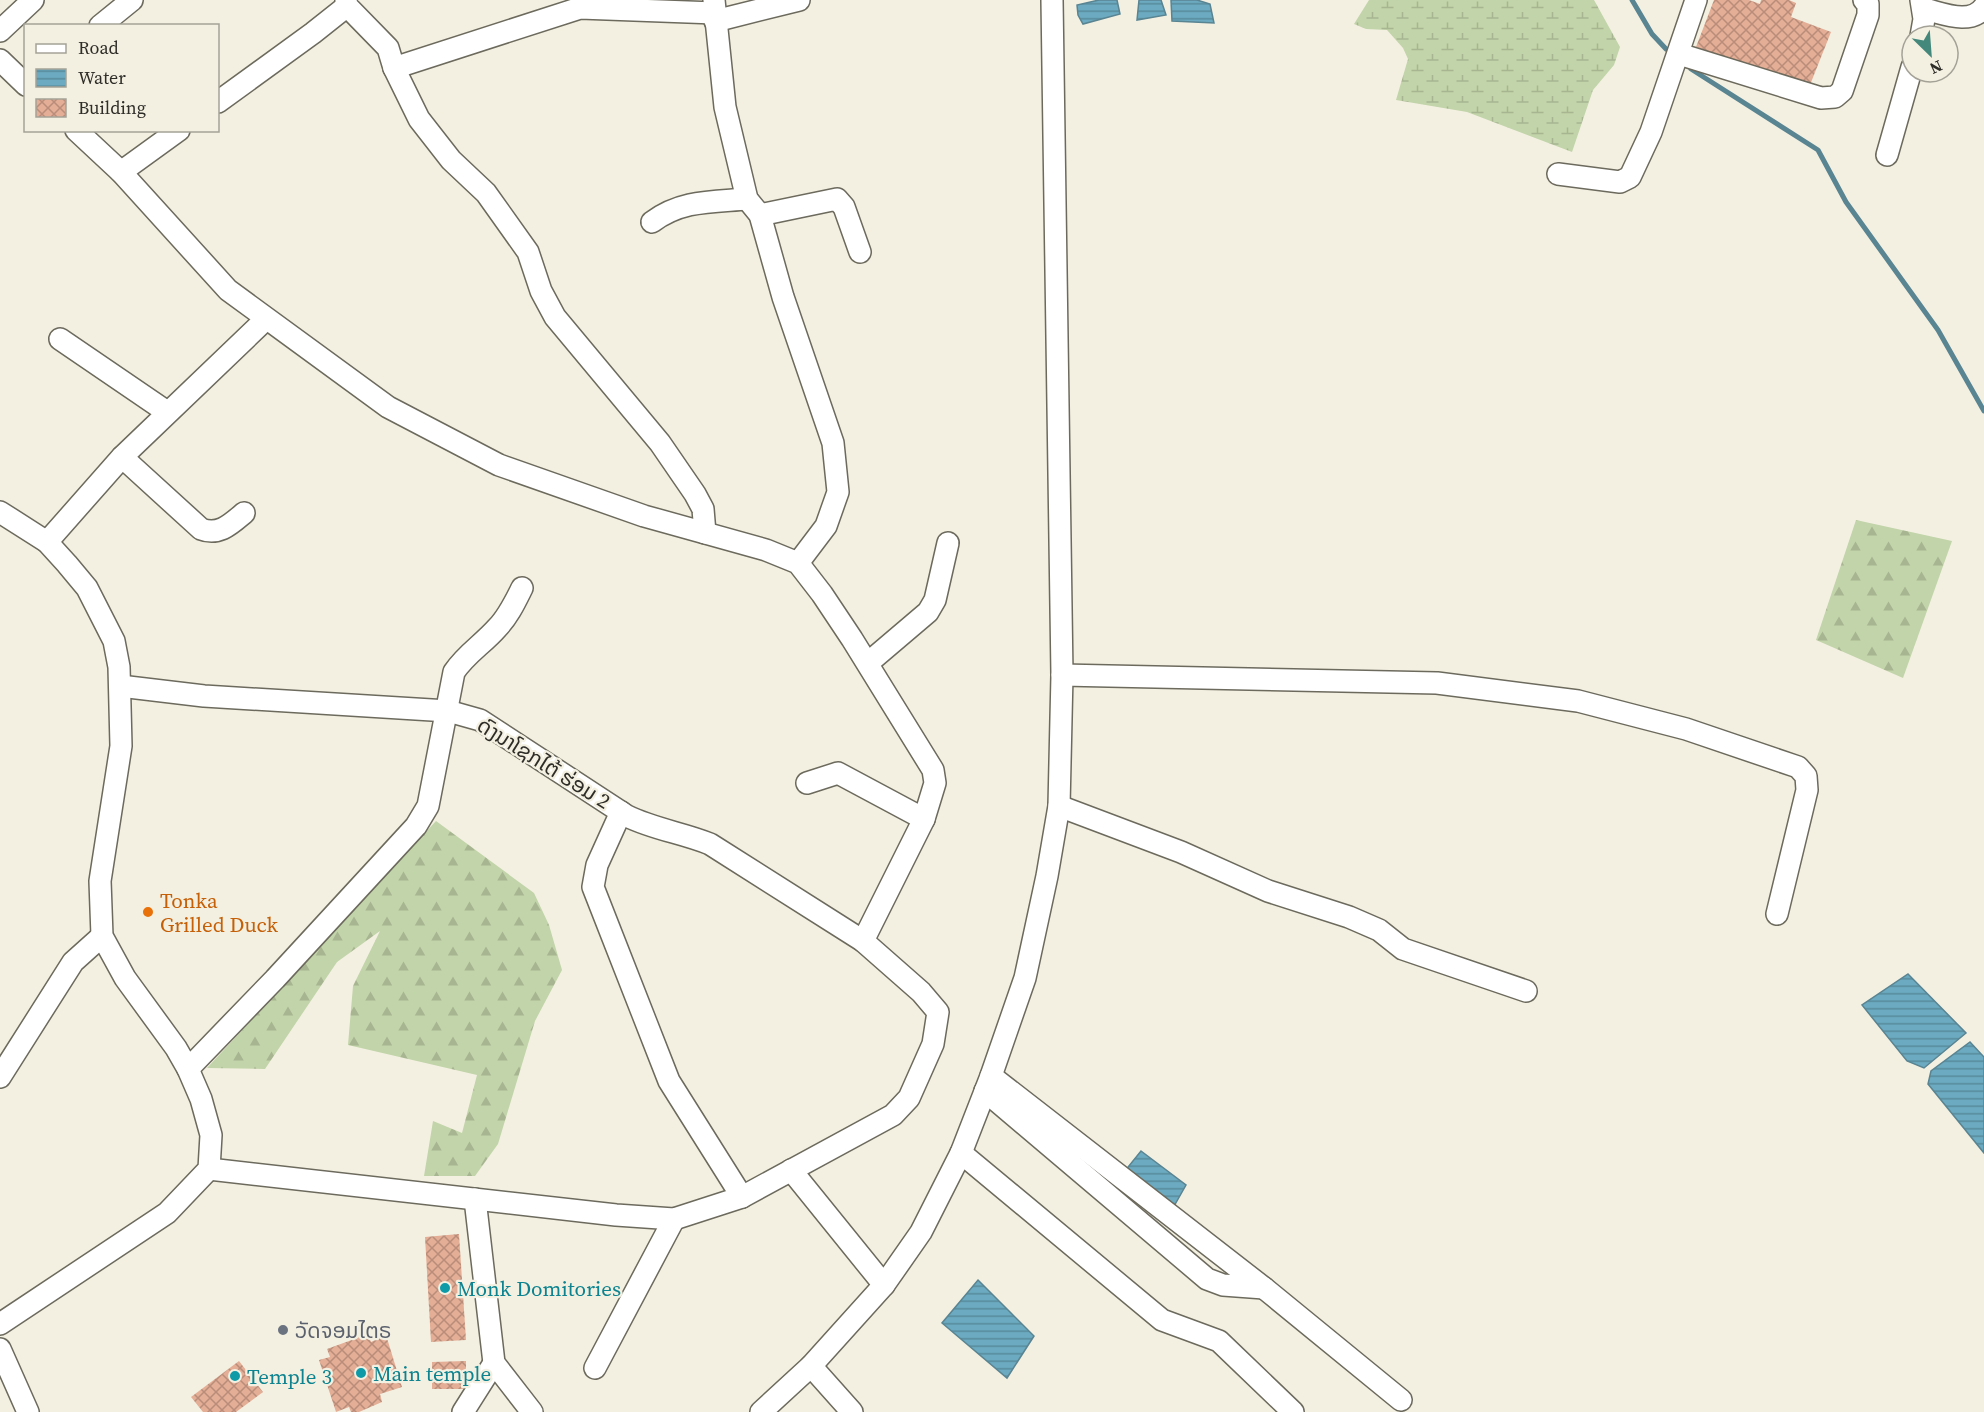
<svg xmlns="http://www.w3.org/2000/svg" width="1984" height="1412" font-family="'Source Serif 4','Noto Sans Lao',serif">
<style>
.forest{fill:url(#forest-firs)}
.wetland{fill:url(#wetland-marsh)}
.water{fill:url(#water-rules);stroke:#598492;stroke-width:1.5}
.lines{fill:none;stroke-linecap:round;stroke-linejoin:round}
.stream{stroke:#598492;stroke-width:5}
.building{fill:url(#building-cross-hatch)}
.minor-casing{stroke:#6c6a5d;stroke-width:24}
.minor{stroke:#fff;stroke-width:21}
.food-dot{fill:#e8710a;stroke:#f3f0e1;stroke-width:2}
.culture-dot{fill:#0f9aa8;stroke:#f3f0e1;stroke-width:2}
.worship-dot{fill:#6b7280;stroke:#f3f0e1;stroke-width:2}
.labels{text-anchor:middle;dominant-baseline:central;stroke-width:4.5;stroke-linejoin:round;paint-order:stroke}
.street-label{font-size:21px;fill:#2e2d28;stroke:#f3f0e1}
.food-label{font-size:21px;fill:#c56008;stroke:#f3f0e1;text-anchor:start}
.culture-label{font-size:21px;fill:#0d838f;stroke:#f3f0e1;text-anchor:start}
.worship-label{font-size:21px;fill:#5b616d;stroke:#f3f0e1;text-anchor:start}
</style>
<defs>
<pattern id="forest-firs" width="22" height="20" patternUnits="userSpaceOnUse" patternTransform="scale(1.5)"><rect width="22" height="20" fill="#c2d4a9"/><path d="M5 1l3.5 6h-7zM16 11l3.5 6h-7z" fill="#a7b691"/></pattern>
<pattern id="wetland-marsh" width="20" height="14" patternUnits="userSpaceOnUse" patternTransform="scale(1.5)"><rect width="20" height="14" fill="#c2d4a9"/><path d="M1 5h8M5 5V1M11 12h8M15 12V8" fill="none" stroke="#a7b691"/></pattern>
<pattern id="water-rules" width="6" height="5" patternUnits="userSpaceOnUse" patternTransform="scale(1.5)"><rect width="6" height="5" fill="#6baac0"/><path d="M0 2.5h6" fill="none" stroke="#588b9c"/></pattern>
<pattern id="building-cross-hatch" width="8" height="8" patternUnits="userSpaceOnUse" patternTransform="scale(1.5)"><rect width="8" height="8" fill="#e4ad95"/><path d="M0 0l8 8M0 8l8-8" fill="none" stroke="#b98d7a"/></pattern>
</defs>
<rect width="100%" height="100%" fill="#f3f0e1"/>
<!-- forest -->
<g class="forest">
<path d="M1856,520L1952,541L1903,678L1816,640Z"/>
<path d="M436,821L534,893L549,925L562,970L535,1021L498,1144L475,1176H424L433,1121L462,1133L477,1075L348,1045L353,986L380,931L337,962L265,1069L207,1068Z"/>
</g>
<!-- wetland -->
<path class="wetland" d="M1369,0H1594L1620,47L1614,65L1593,90L1572,152L1467,112L1396,100L1408,59L1403,48L1387,30L1366,29L1354,24Z"/>
<!-- water -->
<g class="water">
<path d="M1099,0H1117L1120,14L1083,24L1078,15L1077,5Z"/>
<path d="M1139,0H1161L1166,15L1137,20Z"/>
<path d="M1171,0H1197L1210,4L1214,23L1172,21Z"/>
<path d="M1908,974L1966,1033L1924,1068L1907,1061L1862,1005Z"/>
<path d="M1970,1042L1984,1057V1153L1928,1084L1931,1071Z"/>
<path d="M1141,1151L1186,1185L1173,1208L1124,1172Z"/>
<path d="M978,1280L1034,1336L1007,1378L942,1323Z"/>
</g>
<g class="lines">
<!-- stream -->
<g class="stream">
<path d="M1632,0L1652,34L1666,49"/>
<path d="M1691,69L1818,150L1846,202L1938,330L1984,411"/>
</g>
</g>
<!-- building -->
<g class="building">
<path d="M1714,0H1749L1760,4L1761,0H1789L1796,3L1791,17L1831,32L1808,90L1696,47Z"/>
<path d="M459,1234L466,1340L431,1342L425,1237Z"/>
<path d="M368,1334L371,1342L386,1335L402,1387L380,1394L382,1402L359,1412H351L349,1407L336,1412L319,1360L330,1357L327,1349Z"/>
<path d="M239,1361L263,1392L236,1412H203L191,1397Z"/>
<path d="M466,1361V1389H432V1362Z"/>
</g>
<g class="lines">
<defs>
<g id="minor">
<path d="M346,0L347,6L388,48L394,68L419,119L451,160L486,193L528,252L541,291L555,317L660,443L695,494L703,509L705,533"/>
<path d="M714,0L725,107L747,199L760,215L783,297L833,443L838,492L826,526L798,563"/>
<path d="M1921,0L1924,19L1921,36"/>
<path d="M1924,9C1942,13 1971,26 1984,7"/>
<path d="M715,21L799,0"/>
<path d="M100,26L132,0"/>
<path d="M0,31L33,0"/>
<path d="M1679,54L1821,98L1835,97L1842,91L1868,15V4L1864,0"/>
<path d="M0,60L26,85"/>
<path d="M394,68L580,8L715,13"/>
<path d="M218,102L313,33L347,6"/>
<path d="M76,130L121,172L228,290L388,407L499,465L644,516L766,550L798,563L822,594L852,639L933,770L935,783L924,819L863,941L921,992L938,1012L933,1044L909,1098L893,1115L742,1197L674,1219L616,1215L209,1169"/>
<path d="M1887,155L1912,67"/>
<path d="M121,172L179,130"/>
<path d="M1558,174L1620,182L1630,177L1651,132L1696,0"/>
<path d="M760,215L837,199L844,207L860,252"/>
<path d="M652,222C681,200 712,202 747,199"/>
<path d="M60,339L167,412"/>
<path d="M122,457L201,529C219,536 231,524 244,513"/>
<path d="M0,512L47,542L67,564L87,588L114,641L119,667L121,746L100,881L102,936L125,978L176,1048L188,1069L201,1099L211,1135L209,1169L167,1213L0,1324"/>
<path d="M47,542L122,457L266,319"/>
<path d="M868,663L928,612L935,600L948,543"/>
<path d="M1062,675L1437,683L1578,701L1686,729L1798,767L1806,776L1807,790L1777,914"/>
<path d="M120,686L204,696L448,711L480,720L627,816C653,829 683,833 710,844L863,941"/>
<path d="M807,783L838,773L924,819"/>
<path d="M1059,806L1181,852L1268,891L1349,917L1379,930L1403,949L1526,991"/>
<path d="M621,812L597,865L593,887L669,1081L742,1197"/>
<path d="M188,1069L275,979L416,826L428,806L454,672C466,654 483,644 497,628C508,617 515,602 522,588"/>
<path d="M991,1076L1264,1288L1401,1400"/>
<path d="M0,1077L73,962L102,936"/>
<path d="M985,1091L1207,1279L1223,1285L1264,1288"/>
<path d="M961,1153L1162,1320L1219,1341L1293,1412"/>
<path d="M791,1170L884,1285"/>
<path d="M475,1199L494,1363L532,1412"/>
<path d="M0,1349L28,1412"/>
<path d="M811,1366L852,1412"/>
<path d="M595,1368L674,1219"/>
<path d="M463,1412L494,1363"/>
<path d="M761,1412L811,1366L884,1285L921,1232L961,1153L991,1076L1025,978L1047,876L1059,806L1062,675L1052,0"/>
</g>
</defs>
<!-- minor casing -->
<use href="#minor" class="minor-casing"/>
<!-- minor -->
<use href="#minor" class="minor"/>
</g>
<!-- markers -->
<circle class="food-dot" cx="148" cy="912" r="6"/>
<g class="culture-dot">
<circle cx="445" cy="1288" r="6"/>
<circle cx="361" cy="1373" r="6"/>
<circle cx="235" cy="1376" r="6"/>
</g>
<circle class="worship-dot" cx="283" cy="1330" r="6"/>
<g class="labels">
<!-- street labels -->
<g class="street-label">
<text transform="translate(544 763) rotate(32)">ດົງນາໂຊກໄຕ້ ຮ່ອມ 2</text>
</g>
<!-- food labels -->
<g class="food-label">
<text x="160" y="900">Tonka<tspan x="160" dy="24">Grilled Duck</tspan></text>
</g>
<!-- culture labels -->
<g class="culture-label">
<text x="457" y="1288">Monk Domitories</text>
<text x="373" y="1373">Main temple</text>
<text x="247" y="1376">Temple 3</text>
</g>
<!-- worship labels -->
<g class="worship-label">
<text x="295" y="1330">ວັດຈອມໄຕຣ</text>
</g>
</g>
<!-- legend -->
<rect x="24" y="24" width="195" height="108" fill="#f3f0e1" stroke="#a4a297" stroke-width="1.5"/>
<rect x="36" y="44" width="30" height="9" fill="#ffffff" stroke="#a4a297" stroke-width="1.5"/>
<text x="78" y="54" font-size="18" fill="#2e2d28">Road</text>
<rect x="36" y="69" width="30" height="18" fill="url(#water-rules)" stroke="#a4a297" stroke-width="1.5"/>
<text x="78" y="84" font-size="18" fill="#2e2d28">Water</text>
<rect x="36" y="99" width="30" height="18" fill="url(#building-cross-hatch)" stroke="#a4a297" stroke-width="1.5"/>
<text x="78" y="114" font-size="18" fill="#2e2d28">Building</text>
<!-- north arrow -->
<g transform="translate(1930 54) rotate(155)"><circle r="28" fill="#f3f0e1" stroke="#a4a297" stroke-width="1.5"/>
<path d="M0-4.5L10 22L0 15L-10 22Z" fill="#44887c"/>
<text y="-9" font-size="16" font-weight="bold" text-anchor="middle" fill="#2e2d28">N</text>
</g>
</svg>
